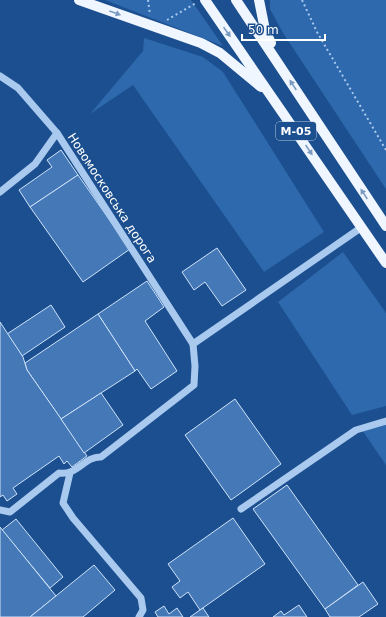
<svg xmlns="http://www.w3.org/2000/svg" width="386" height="617" font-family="'DejaVu Sans',sans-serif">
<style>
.green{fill:#2e69ad}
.building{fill:#4478b7;stroke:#cfe3fa}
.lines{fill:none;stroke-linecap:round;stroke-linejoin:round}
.path{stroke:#a9c9ee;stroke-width:2;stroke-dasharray:2 3;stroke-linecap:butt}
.minor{stroke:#a9c9ee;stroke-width:7}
.major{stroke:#f0f6ff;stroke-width:10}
.oneway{fill:#7b9ac1}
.labels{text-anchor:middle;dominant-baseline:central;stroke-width:3;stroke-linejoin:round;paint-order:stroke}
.shield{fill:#1b4f8f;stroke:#bbcadd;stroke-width:1}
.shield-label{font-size:11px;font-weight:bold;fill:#fff}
.street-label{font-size:12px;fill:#fff;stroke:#1b4f8f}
</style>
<rect width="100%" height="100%" fill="#1b4f8f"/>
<!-- green -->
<g class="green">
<path d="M105,0H191L223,46Z"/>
<path d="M270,0H386V189L283,33L270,9Z"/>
<path d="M144,38L203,57L223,72L324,232L264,272L133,85L90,114L143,51Z"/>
<path d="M343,252L386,313V406L352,415L278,302Z"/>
<path d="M386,424V465L362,430Z"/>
</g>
<!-- building -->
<g class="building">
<path d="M61,150L78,175L30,207L19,190L52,167L47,160Z"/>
<path d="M78,175L130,249L83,282L30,207Z"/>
<path d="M217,248L246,290L222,306L205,282L194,290L182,272Z"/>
<path d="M147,281L164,307L145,321L177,371L151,389L137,369L135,371L98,314Z"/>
<path d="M51,305L65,327L22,356L7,334Z"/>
<path d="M98,314L135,371L61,419L27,370L25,363Z"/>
<path d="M0,322L23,357L27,370L87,456L72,467L67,461L64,464L59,456L13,488L17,494L7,501L3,495L0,497Z"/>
<path d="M101,393L123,425L84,453L61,419Z"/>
<path d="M235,399L281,464L231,500L185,435Z"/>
<path d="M287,485L358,585L325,609L253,509Z"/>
<path d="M233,518L265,564L200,610L188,592L180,598L172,587L180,581L168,564Z"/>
<path d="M16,519L63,577L50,588L2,530Z"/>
<path d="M0,527L56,596L30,617H0Z"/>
<path d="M94,565L115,590L83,617H30Z"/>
<path d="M363,582L378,604L359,617H330L325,609Z"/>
<path d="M299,605L307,617H273L281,611L284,615Z"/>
<path d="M164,606L169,614L177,608L183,617H158L155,612Z"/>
<path d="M203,608L209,617H190L200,610Z"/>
</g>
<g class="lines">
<!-- path -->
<g class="path">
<path d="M148,0L150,15"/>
<path d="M302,0L317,32L386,150"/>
<path d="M167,20L196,3"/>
</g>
<!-- minor -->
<g class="minor">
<path d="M0,76L18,88L57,133L193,344"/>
<path d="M0,192L35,164L57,133"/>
<path d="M70,473L63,503L73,518L141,598L143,610L139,617"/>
<path d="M241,509L356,430L386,421"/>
<path d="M0,510L10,512L59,473C77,476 85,456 101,457L194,385L195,366L193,344L362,227"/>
</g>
<!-- major -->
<g class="major">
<path d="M79,0L201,43L220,53L261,87"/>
<path d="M205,0L386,263"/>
<path d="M236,0L386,226"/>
<path d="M259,0L265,30L271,43"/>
</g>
</g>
<!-- one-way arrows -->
<defs><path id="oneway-solid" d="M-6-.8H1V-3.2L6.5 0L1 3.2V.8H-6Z"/></defs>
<g class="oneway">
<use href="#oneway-solid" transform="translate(115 13) rotate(20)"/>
<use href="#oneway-solid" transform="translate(227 32) rotate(55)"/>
<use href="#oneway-solid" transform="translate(293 85) rotate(-123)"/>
<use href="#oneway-solid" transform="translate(309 150) rotate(56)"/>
<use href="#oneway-solid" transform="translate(364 194) rotate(-123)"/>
</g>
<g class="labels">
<!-- shield labels -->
<rect class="shield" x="276" y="122" width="40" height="18" rx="3"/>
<g class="shield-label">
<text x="296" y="131">М-05</text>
</g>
<!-- street labels -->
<g class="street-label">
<text transform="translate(112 198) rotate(57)">Новомосковська дорога</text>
</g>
</g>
<!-- scale -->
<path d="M242 34v6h83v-6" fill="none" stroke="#ffffff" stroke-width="2"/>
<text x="248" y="34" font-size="12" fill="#ffffff" stroke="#1b4f8f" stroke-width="3" paint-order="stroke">50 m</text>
</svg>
